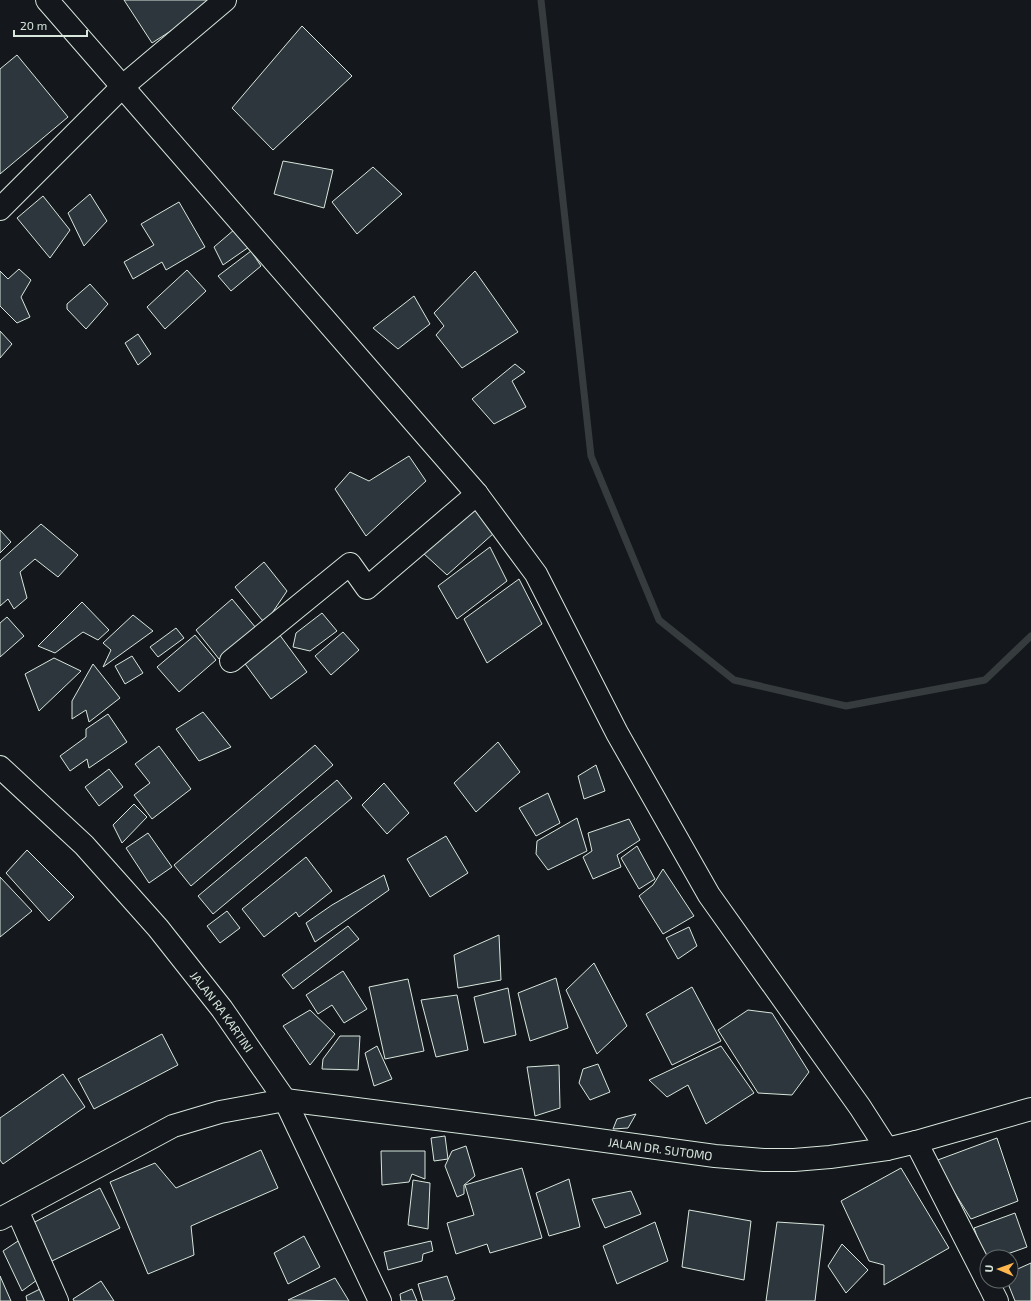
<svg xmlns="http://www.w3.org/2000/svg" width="1031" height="1301" font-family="'Exo 2',sans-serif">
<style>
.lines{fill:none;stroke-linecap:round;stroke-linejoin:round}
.stream{stroke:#363b3e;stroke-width:7}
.building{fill:#2c363c;stroke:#d8e6dc}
.minor-casing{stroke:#d8e6dc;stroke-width:24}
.major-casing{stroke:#d8e6dc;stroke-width:24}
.minor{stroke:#14181c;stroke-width:22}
.major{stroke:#14181c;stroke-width:22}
.labels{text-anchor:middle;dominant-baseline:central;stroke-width:3;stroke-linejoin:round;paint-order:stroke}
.street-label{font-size:12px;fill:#d8e6dc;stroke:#14181c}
</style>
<rect width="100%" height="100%" fill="#14181c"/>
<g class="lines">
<!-- stream -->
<path class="stream" d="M541,0L591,456L659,620L734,680L846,706L985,680L1031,636"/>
</g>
<!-- building -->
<g class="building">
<path d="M124,0H219L152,43Z"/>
<path d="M302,26L352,76L273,150L232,108Z"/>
<path d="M17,55L68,117L0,174V69Z"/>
<path d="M283,161L333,170L324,208L274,194Z"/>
<path d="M373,167L402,194L357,234L332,202Z"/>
<path d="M90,194L107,221L84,246L68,213Z"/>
<path d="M43,196L70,230L50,258L17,218Z"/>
<path d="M179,202L205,247L166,270L162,262L133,279L124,262L154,245L141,224Z"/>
<path d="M235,229L249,247L223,265L214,247Z"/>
<path d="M251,251L261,266L231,291L218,276Z"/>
<path d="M19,269L31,280L21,297L30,317L17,323L0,306V271L8,279Z"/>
<path d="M187,270L206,291L165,329L147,307Z"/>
<path d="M475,271L518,332L462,368L436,335L444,326L434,313Z"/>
<path d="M90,284L108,304L86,329L67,309V304Z"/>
<path d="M414,296L430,324L398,349L373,328Z"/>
<path d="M0,331L12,344L0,358Z"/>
<path d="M138,334L151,354L138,365L125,343Z"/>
<path d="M515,364L525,372L512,381L526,407L494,424L472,399Z"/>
<path d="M409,456L426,481L366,536L335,489L350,472L369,481Z"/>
<path d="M476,508L494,533L447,575L423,553Z"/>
<path d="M41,524L78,555L58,577L35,559L20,572L27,598L14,609L8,599L0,606V561Z"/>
<path d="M0,530L11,542L0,553Z"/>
<path d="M490,547L507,581L457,619L438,586Z"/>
<path d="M264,562L287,591L266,622L262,620L235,587Z"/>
<path d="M519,579L542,624L487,663L464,619Z"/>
<path d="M232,599L256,628L219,659L196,630Z"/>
<path d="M82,602L109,630L98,640L83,632L55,653L38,646Z"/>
<path d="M322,613L337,631L310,651L293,647L296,633Z"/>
<path d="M133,615L153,631L103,667L111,650L103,643Z"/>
<path d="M7,617L24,636L0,657V623Z"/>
<path d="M176,628L184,638L158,657L150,647Z"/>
<path d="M343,632L359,650L331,675L315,656Z"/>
<path d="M279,634L307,672L271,699L243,661Z"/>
<path d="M195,635L216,660L179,692L157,667Z"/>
<path d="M132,656L143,673L125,684L115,666Z"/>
<path d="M54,658L81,671L39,711L25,674Z"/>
<path d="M93,664L120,698L89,722L86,710L72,719V701Z"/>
<path d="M203,712L231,747L199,761L176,729Z"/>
<path d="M108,714L127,742L89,768L87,759L70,771L60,756L86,737V729Z"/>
<path d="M498,742L520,772L476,812L454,783Z"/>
<path d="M315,745L333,765L191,886L174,865Z"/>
<path d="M159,746L191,789L152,819L134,795L150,783L135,764Z"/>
<path d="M596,765L605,791L584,799L578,776Z"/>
<path d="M109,769L123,787L99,806L85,787Z"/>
<path d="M337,780L352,798L213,914L198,896Z"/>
<path d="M384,783L409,813L387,834L362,805Z"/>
<path d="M548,793L560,823L536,836L519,808Z"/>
<path d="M134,804L147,817L122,843L113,825Z"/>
<path d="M577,818L587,851L548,870L536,854L537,841Z"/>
<path d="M629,819L640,840L617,855L621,867L593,879L583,857L592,851L588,833Z"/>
<path d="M148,833L172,867L149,883L126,848Z"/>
<path d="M446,836L468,873L430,897L407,859Z"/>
<path d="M637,846L655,879L639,889L621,858Z"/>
<path d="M27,850L74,897L49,921L6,873Z"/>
<path d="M306,857L332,891L299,917L296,912L264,937L242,909Z"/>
<path d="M663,869L694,916L663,934L639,896L653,885Z"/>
<path d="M384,875L389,890L315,942L306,923L332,905Z"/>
<path d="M0,877L32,911L0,937Z"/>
<path d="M227,911L240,928L220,943L207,926Z"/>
<path d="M348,926L359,939L293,989L282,975Z"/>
<path d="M689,927L697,946L678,959L666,938Z"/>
<path d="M499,935L501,980L458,988L454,955Z"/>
<path d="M594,963L627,1026L597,1054L566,990Z"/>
<path d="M343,971L367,1009L344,1023L332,1005L318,1014L306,995Z"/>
<path d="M556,978L568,1028L530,1041L518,993Z"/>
<path d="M408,979L424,1051L385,1059L369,987Z"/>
<path d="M692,987L721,1041L672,1065L646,1014Z"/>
<path d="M508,988L516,1035L484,1043L474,997Z"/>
<path d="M457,995L468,1050L436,1057L421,1000Z"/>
<path d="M310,1010L335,1034L310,1065L283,1026Z"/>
<path d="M748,1010L772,1013L809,1072L792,1095L758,1093L718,1030Z"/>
<path d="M162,1034L178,1065L94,1109L78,1079Z"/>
<path d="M340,1036H360L358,1070L322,1069L323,1059Z"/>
<path d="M377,1046L392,1079L374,1086L365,1053Z"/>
<path d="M721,1046L754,1093L706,1124L688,1085L667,1097L649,1080Z"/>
<path d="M598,1064L610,1092L590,1100L579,1083L583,1069Z"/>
<path d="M559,1065L560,1108L535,1116L527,1067Z"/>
<path d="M63,1074L85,1107L3,1164L0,1160V1118Z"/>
<path d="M636,1114L628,1128L613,1129L617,1119Z"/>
<path d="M445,1136L448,1159L434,1161L431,1138Z"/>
<path d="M997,1138L1018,1201L971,1219L935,1161Z"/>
<path d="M466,1146L475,1176L464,1185V1194L457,1197L445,1166L452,1151Z"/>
<path d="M261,1150L278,1188L191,1226L194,1255L148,1274L110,1182L155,1163L176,1188Z"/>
<path d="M381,1151H425V1179L412,1174L409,1182L382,1185Z"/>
<path d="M522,1168L542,1238L490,1253L487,1244L456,1254L447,1223L474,1215L465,1185Z"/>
<path d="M901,1168L949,1248L884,1285V1265L869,1261L841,1201Z"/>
<path d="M569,1179L580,1227L549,1236L536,1193Z"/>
<path d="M413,1180L430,1183L428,1229L408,1225Z"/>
<path d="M100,1188L120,1228L52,1261L31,1224Z"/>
<path d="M631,1191L641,1214L605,1228L592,1199Z"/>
<path d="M689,1210L751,1221L744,1280L682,1267Z"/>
<path d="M1015,1213L1027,1247L999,1257H987L986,1261L974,1228Z"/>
<path d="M655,1222L668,1261L617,1284L603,1246Z"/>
<path d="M777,1222L824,1225L815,1301H766Z"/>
<path d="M304,1236L320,1267L288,1284L274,1253Z"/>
<path d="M21,1239L41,1277L22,1291L3,1251Z"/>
<path d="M431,1241L433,1251L423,1254L422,1261L388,1270L384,1252Z"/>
<path d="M842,1244L868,1270L846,1293L828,1266Z"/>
<path d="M1031,1263V1301H1015L1007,1281H1011V1272Z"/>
<path d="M0,1276L11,1301H0Z"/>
<path d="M447,1276L455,1299L452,1301H423L418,1284Z"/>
<path d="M335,1278L349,1301L288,1300Z"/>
<path d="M101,1281L114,1301H74L73,1299Z"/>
<path d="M42,1288L48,1301H27L26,1296Z"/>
<path d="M412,1289L417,1301H401L400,1294Z"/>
</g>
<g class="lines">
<defs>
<g id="minor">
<path d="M47,0L477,494L536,574L617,733L709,895L860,1107L887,1149"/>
<path d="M0,209L122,87L225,0"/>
<path d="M231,661L350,564L367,588L477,494"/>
<path d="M916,1142L987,1281"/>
<path d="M17,1210L57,1301"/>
<path id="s1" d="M0,1219L173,1126L220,1112L285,1100L532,1131L715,1156L764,1160H794L830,1157L887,1149L916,1142L1031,1109"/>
<path d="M987,1281L997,1301"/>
</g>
<g id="major">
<path id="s2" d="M0,767L84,845L158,928L222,1009L285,1100L380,1301"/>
</g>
</defs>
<!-- minor casing -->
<use href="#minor" class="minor-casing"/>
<!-- major casing -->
<use href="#major" class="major-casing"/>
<!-- minor -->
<use href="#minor" class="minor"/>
<!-- major -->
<use href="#major" class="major"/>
</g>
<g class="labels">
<!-- street labels -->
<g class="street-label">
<text stroke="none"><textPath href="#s2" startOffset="331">JALAN RA KARTINI</textPath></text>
<text stroke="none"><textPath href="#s1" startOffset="690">JALAN DR. SUTOMO</textPath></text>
</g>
</g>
<!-- north arrow -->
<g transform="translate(999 1269) rotate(272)"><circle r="19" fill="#14181c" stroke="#626a69"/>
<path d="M0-3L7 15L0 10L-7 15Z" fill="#ffb74d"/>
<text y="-6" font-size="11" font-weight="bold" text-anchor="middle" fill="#d8e6dc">U</text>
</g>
<!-- scale -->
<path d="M14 30v6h73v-6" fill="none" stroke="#d8e6dc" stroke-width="2"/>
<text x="20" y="30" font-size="12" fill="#d8e6dc" stroke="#14181c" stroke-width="3" paint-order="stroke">20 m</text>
</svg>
